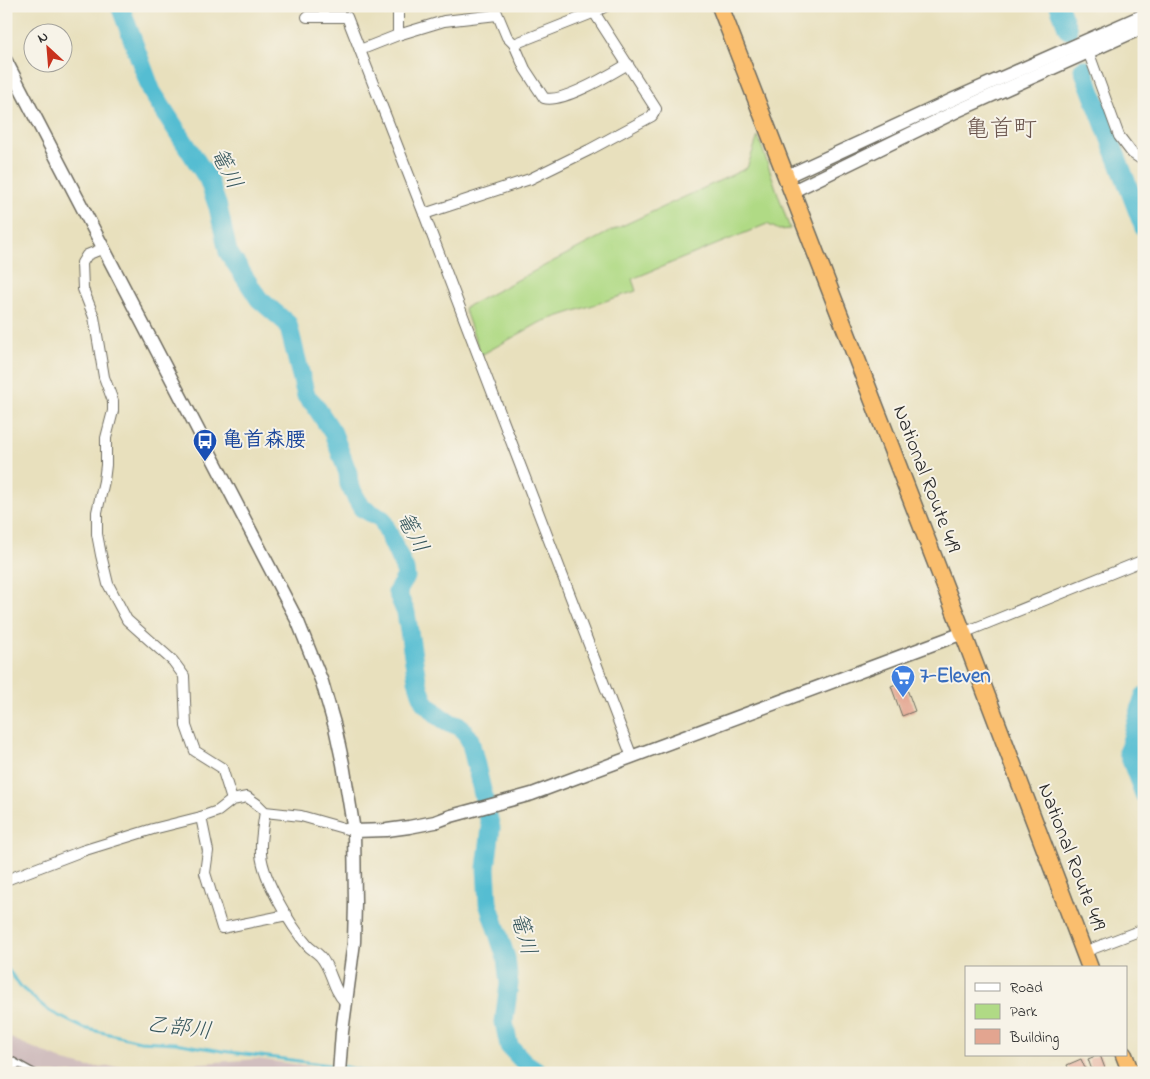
<svg xmlns="http://www.w3.org/2000/svg" width="1150" height="1079" font-family="'Indie Flower','Klee One',sans-serif">
<style>
.industrial{fill:#d1bfbf}
.green{fill:#b0da85;stroke:#6e8258}
.lines{fill:none;stroke-linecap:round;stroke-linejoin:round}
.stream{stroke:#54bdd2;stroke-width:3}
.river{stroke:#54bdd2;stroke-width:19}
.building{fill:#e3a590}
.service-casing{stroke:#6d6a5e;stroke-width:8}
.minor-casing{stroke:#6d6a5e;stroke-width:12}
.tertiary-casing{stroke:#6d6a5e;stroke-width:15}
.trunk-casing{stroke:#6d6a5e;stroke-width:19}
.service{stroke:#fff;stroke-width:5}
.minor{stroke:#fff;stroke-width:10}
.tertiary{stroke:#fff;stroke-width:12}
.trunk{stroke:#fabe6e;stroke-width:16}
.labels{text-anchor:middle;dominant-baseline:central;stroke-width:4;stroke-linejoin:round;paint-order:stroke}
.transit-label{font-size:21px;font-weight:bold;fill:#164399;stroke:#f7f3e8;text-anchor:start}
.street-label{font-size:21px;fill:#2b2b2b;stroke:#f7f3e8}
.shop-label{font-size:21px;font-weight:bold;fill:#366cbe;stroke:#f7f3e8;text-anchor:start}
.water-label{font-size:22px;font-style:italic;fill:#37575d;stroke:#f7f3e8}
.quarter-label{font-size:24px;fill:#6b564e;stroke:#f7f3e8}
</style>
<rect width="100%" height="100%" fill="#f7f3e8"/>
<filter id="ink" filterUnits="userSpaceOnUse"><feTurbulence type="fractalNoise" baseFrequency=".02" numOctaves="2"/><feDisplacementMap in="SourceGraphic" scale="10" xChannelSelector="R" yChannelSelector="G"/><feConvolveMatrix kernelMatrix="1 2 1 2 8 2 1 2 1" color-interpolation-filters="sRGB"/></filter>
<filter id="wash" filterUnits="userSpaceOnUse"><feTurbulence type="fractalNoise" baseFrequency=".0096" numOctaves="4" result="noise"/><feDisplacementMap in="SourceGraphic" scale="20" xChannelSelector="R" yChannelSelector="G"/><feGaussianBlur stdDeviation="1.12" result="paint"/><feColorMatrix in="noise" values="0 0 0 0 0 0 0 0 0 0 0 0 0 0 0 0 0 1.4 0 .05"/><feComposite in="paint" operator="in"/></filter>
<g filter="url(#wash)">
<rect width="100%" height="100%" fill="#e8e0bd"/>
<!-- industrial -->
<path class="industrial" d="M6,1036L64,1061L89,1067L161,1066L257,1059L315,1067L314,1073H6Z"/>
<!-- green -->
<path class="green" d="M758,136L790,229L779,230L767,224L632,279L636,291L541,322L481,355L464,308L611,231L747,168Z"/>
<g class="lines">
<!-- stream -->
<g class="stream">
<path d="M6,967L22,988L49,1011L83,1028L140,1041L175,1043L222,1051L337,1066"/>
<path d="M343,1066L371,1073"/>
</g>
<!-- river -->
<g class="river">
<path d="M120,6L152,92L208,179L218,207L228,252L259,299L288,324L306,396L314,404L333,433L348,473L349,484L355,496L362,508L382,519L405,570L406,577L397,592L406,613L417,680L424,702L439,716L448,722L461,727L470,740L491,828L486,868L488,903L506,958L509,984L504,1022L509,1046L525,1063L540,1073"/>
<path d="M1059,6L1068,30"/>
<path d="M1083,69L1144,228"/>
<path d="M1144,696L1128,752L1144,794"/>
</g>
</g>
<g id="blocks">
<!-- building -->
<g class="building">
<path d="M904,681L915,711L902,716L891,686Z"/>
<path d="M1098,1055H1100L1106,1071L1093,1073L1088,1059Z"/>
<path d="M1081,1059L1087,1073H1070L1067,1065Z"/>
</g>
</g>
</g>
<g filter="url(#ink)">
<use href="#blocks" fill-opacity="0" stroke="#6d6a5e" stroke-width="1"/>
<g class="lines">
<defs>
<g id="service">
<path d="M6,1057L35,1073"/>
<path d="M6,1069L20,1065"/>
</g>
<g id="minor">
<path d="M494,6L507,37L514,44L525,69L544,98C562,104 611,74 628,64"/>
<path d="M307,17H347L424,214L632,757"/>
<path d="M398,35L444,21L497,15"/>
<path d="M514,44L595,12L606,6"/>
<path d="M360,50L398,35V6"/>
<path d="M1088,51L1119,136L1132,153L1144,161"/>
<path d="M424,214L530,179L589,150L652,116L656,109L590,6"/>
<path d="M104,248L87,255L82,263L83,289L94,317L104,377L113,401V411L106,438V465L104,481L97,512V534L101,555L108,584L127,620L173,661L184,676L186,726L195,751L222,768L232,800"/>
<path d="M963,633L1144,560"/>
<path d="M265,812C263,825 260,840 261,854C263,879 291,927 308,946C311,949 316,952 320,956C332,969 332,989 345,1002"/>
<path d="M201,817L208,851L205,873L222,928L287,915"/>
<path d="M6,880L82,851L153,829L201,817L218,811L232,800L247,797L257,804L265,812L301,816L354,831"/>
<path d="M1084,952L1144,929"/>
</g>
<g id="tertiary">
<path d="M6,61L298,622L322,682L335,727L343,764L354,831L355,903L354,942L342,1032L339,1073"/>
<path d="M785,177L954,99L1144,15"/>
<path d="M791,192L957,111L1144,27"/>
<path d="M354,831L387,830L409,827L435,822L451,816L532,794L963,633"/>
</g>
<g id="trunk">
<path d="M720,6L963,633L1090,968"/>
<path d="M1124,1055L1131,1073"/>
</g>
</defs>
<!-- service casing -->
<use href="#service" class="service-casing"/>
<!-- minor casing -->
<use href="#minor" class="minor-casing"/>
<!-- tertiary casing -->
<use href="#tertiary" class="tertiary-casing"/>
<!-- trunk casing -->
<use href="#trunk" class="trunk-casing"/>
<!-- service -->
<use href="#service" class="service"/>
<!-- minor -->
<use href="#minor" class="minor"/>
<!-- tertiary -->
<use href="#tertiary" class="tertiary"/>
<!-- trunk -->
<use href="#trunk" class="trunk"/>
</g>
</g>
<!-- icons -->
<defs>
<symbol id="bus-pin" viewBox="-11 -11 22 30"><path d="M0 17L-7.5 6A9.5 9.5 0 1 1 7.5 6Z" fill="#1a4fb4" stroke="#f7f3e8"/><path d="M-5-6H5V4H4V6H2V4H-2V6H-4V4H-5ZM-3.5-4V0h7V-4ZM-3.5 1.2v1.5H-2V1.2ZM2 1.2v1.5H3.5V1.2Z" fill="#fff"/></symbol>
<symbol id="supermarket-pin" viewBox="-11 -11 22 30"><path d="M0 17L-7.5 6A9.5 9.5 0 1 1 7.5 6Z" fill="#3f7fe0" stroke="#f7f3e8"/><path d="M-6-5.5h2.5l.6 2H6L4.5 2H-2.5L-4.4-4H-6ZM-1.5 3.2a1.3 1.3 0 1 0 .1 0ZM3 3.2a1.3 1.3 0 1 0 .1 0Z" fill="#fff"/></symbol>
</defs>
<g fill-rule="evenodd">
<use href="#bus-pin" x="191" y="427" width="28" height="38"/>
<use href="#supermarket-pin" x="889" y="663" width="28" height="38"/>
</g>
<g class="labels">
<!-- transit labels -->
<g class="transit-label">
<text x="222" y="441">亀首森腰</text>
</g>
<!-- street labels -->
<g class="street-label">
<text transform="translate(926 479) rotate(69)">National Route 419</text>
<text transform="translate(1071 857) rotate(69)">National Route 419</text>
</g>
<!-- shop labels -->
<g class="shop-label">
<text x="920" y="677">7-Eleven</text>
</g>
<!-- water labels -->
<g class="water-label">
<text transform="translate(225 169) rotate(63)">篭川</text>
<text transform="translate(411 533) rotate(62)">篭川</text>
<text transform="translate(522 934) rotate(74)">篭川</text>
<text transform="translate(179 1029) rotate(7)">乙部川</text>
</g>
<!-- quarter labels -->
<g class="quarter-label">
<text x="1001" y="130">亀首町</text>
</g>
</g>
<!-- margin -->
<rect width="1150" height="1079" fill="none" stroke="#f7f3e8" stroke-width="25"/>
<!-- legend -->
<rect x="965" y="966" width="162" height="90" fill="#f7f3e8" stroke="#a5a39c"/>
<rect x="975" y="983" width="25" height="8" fill="#ffffff" stroke="#a5a39c"/>
<text x="1010" y="992" font-size="15" fill="#2b2b2b">Road</text>
<rect x="975" y="1004" width="25" height="15" fill="#b0da85" stroke="#a5a39c"/>
<text x="1010" y="1016" font-size="15" fill="#2b2b2b">Park</text>
<rect x="975" y="1029" width="25" height="15" fill="#e3a590" stroke="#a5a39c"/>
<text x="1010" y="1042" font-size="15" fill="#2b2b2b">Building</text>
<!-- north arrow -->
<g transform="translate(48 48) rotate(334)"><circle r="24" fill="#f7f3e8" stroke="#a5a39c"/>
<path d="M0-4L9 19L0 12L-9 19Z" fill="#c8321e"/>
<text y="-8" font-size="14" font-weight="bold" text-anchor="middle" fill="#2b2b2b">N</text>
</g>
</svg>
